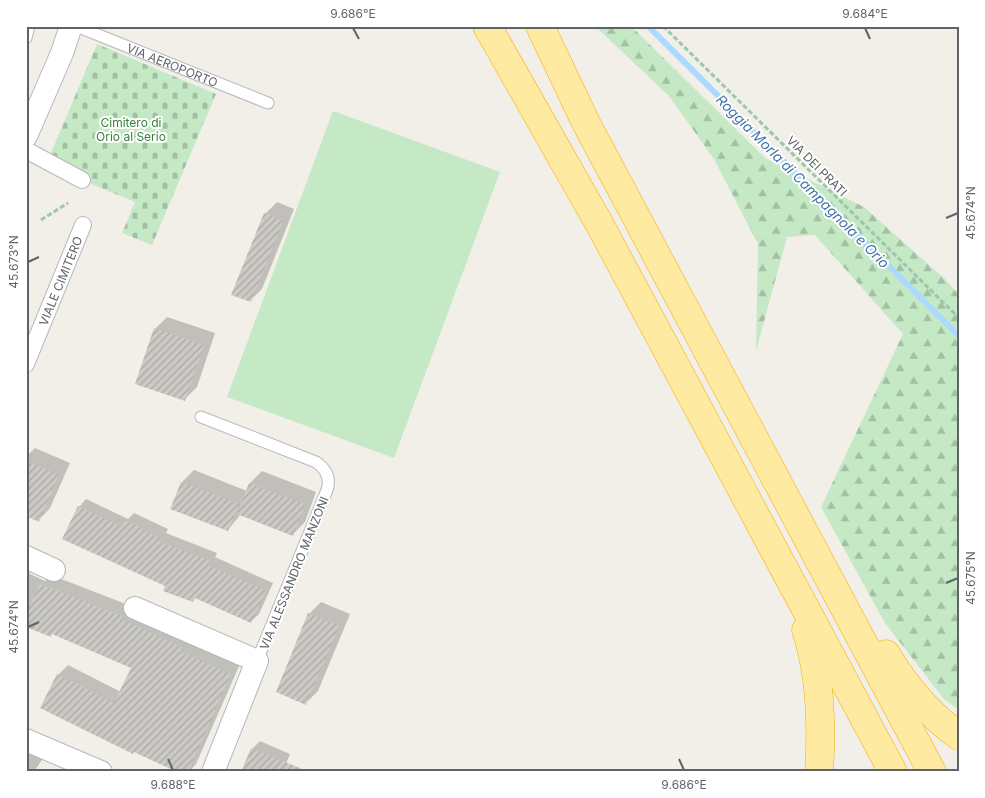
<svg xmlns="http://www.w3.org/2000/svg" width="985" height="798" font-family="Inter,sans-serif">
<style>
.forest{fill:url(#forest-firs)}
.cemetery{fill:url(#cemetery-stones)}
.park{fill:#c5e8c5}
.shadow{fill:#0003}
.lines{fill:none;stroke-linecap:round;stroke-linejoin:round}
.stream{stroke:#aadaff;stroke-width:6}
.building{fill:url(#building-hatch)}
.service-casing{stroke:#b5b8bc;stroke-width:13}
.pedestrian-casing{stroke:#b5b8bc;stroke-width:18}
.minor-casing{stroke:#b5b8bc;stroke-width:24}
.trunk-casing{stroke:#f9ab00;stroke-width:29}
.path{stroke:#9cc7a9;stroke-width:3;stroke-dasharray:5 2.5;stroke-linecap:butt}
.service{stroke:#fff;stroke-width:11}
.pedestrian{stroke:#fff;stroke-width:16}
.minor{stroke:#fff;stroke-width:22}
.trunk{stroke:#feeaa1;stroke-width:28}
.ticks{fill:none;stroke:#5f6368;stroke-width:2}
.labels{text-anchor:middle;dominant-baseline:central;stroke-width:4;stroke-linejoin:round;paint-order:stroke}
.street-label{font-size:12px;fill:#5f6368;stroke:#fff}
.park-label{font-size:12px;fill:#348238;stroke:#fff}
.water-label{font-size:14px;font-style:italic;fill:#4174aa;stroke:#fff}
.neatline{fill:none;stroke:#5f6368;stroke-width:2}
.ticks-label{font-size:12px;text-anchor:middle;fill:#5f6368}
</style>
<defs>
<pattern id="forest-firs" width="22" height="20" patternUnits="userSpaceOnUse" patternTransform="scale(1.25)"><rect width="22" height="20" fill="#c5e8c5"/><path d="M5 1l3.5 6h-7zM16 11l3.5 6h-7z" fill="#a3c0a4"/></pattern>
<pattern id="cemetery-stones" width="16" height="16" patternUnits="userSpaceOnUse" patternTransform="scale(1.25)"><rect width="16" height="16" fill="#c5e8c5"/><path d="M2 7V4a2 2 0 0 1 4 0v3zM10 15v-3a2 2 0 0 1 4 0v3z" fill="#a3c0a4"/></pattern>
<pattern id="building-hatch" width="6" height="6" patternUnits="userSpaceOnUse" patternTransform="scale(1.25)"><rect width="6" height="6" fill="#cccac5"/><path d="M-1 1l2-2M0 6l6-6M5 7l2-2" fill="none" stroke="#a9a8a4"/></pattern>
</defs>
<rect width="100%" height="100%" fill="#f1efe8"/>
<!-- forest -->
<path class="forest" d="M595,26H631L765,158L864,207L946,280L959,295V710L944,699L885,623L821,507L903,334L815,235L787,237L756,351L758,244L714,159L669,96Z"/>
<!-- cemetery -->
<path class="cemetery" d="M97,44L216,94L152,245L122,233L135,202L46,165Z"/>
<!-- park -->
<path class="park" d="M333,111L500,172L394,458L227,397Z"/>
<!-- shadow -->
<g class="shadow">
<path d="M277,202L294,209L262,289L250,301L265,214Z"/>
<path d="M167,317L215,333L197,387L185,399L155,329Z"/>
<path d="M35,448L70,463L50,508L39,520L26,515V457Z"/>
<path d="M194,470L247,491L250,483L262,471L316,492L305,522L293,534L241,514L228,530L172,508L182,482Z"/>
<path d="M86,499L128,519L134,513L168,529L166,533L217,553L215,557L273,583L259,614L251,621L196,597L193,601L167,586L79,507Z"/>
<path d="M26,572L45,581L51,575L131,606L240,664L196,764L189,772H180L58,675L68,665L121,692L133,668L53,633L50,636L26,626Z"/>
<path d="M321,602L350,614L318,691L306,703L309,614Z"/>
<path d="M260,741L290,754L283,772L252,749Z"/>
<path d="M26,747L43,758L34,772H26Z"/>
</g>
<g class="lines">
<!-- stream -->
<path class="stream" d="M648,26L959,336"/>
</g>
<!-- building -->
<g class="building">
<path d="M264,213L283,221L251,302L231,295Z"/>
<path d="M154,328L204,345L185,401L135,384Z"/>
<path d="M26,461L59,475L39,522L26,516Z"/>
<path d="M181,482L239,504L228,531L170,509Z"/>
<path d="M249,483L305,504L293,536L237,514Z"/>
<path d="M78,506L122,527L125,520L160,538L159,541L210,561L208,565L266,591L251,623L195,598L193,602L163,591L165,586L62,539Z"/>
<path d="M40,584L122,616L121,619L182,647L180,652L231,674L188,772H177L134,752L133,754L40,708L57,674L114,703L131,668L52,634L51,637L26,627V614Z"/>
<path d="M308,613L339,626L306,705L276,692Z"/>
<path d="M251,748L307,771V772H241Z"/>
</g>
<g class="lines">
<defs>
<g id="service">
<path id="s1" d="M76,26L268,103"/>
<path d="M26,38L29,26"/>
<path d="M201,417L316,462C326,469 331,478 327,490L257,661"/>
</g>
<g id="pedestrian">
<path d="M26,150L82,180"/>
<path id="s2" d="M26,364L83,225"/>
</g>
<g id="minor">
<path d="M26,136L62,53L71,26"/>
<path d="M26,557L54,570"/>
<path d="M135,608L257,661L213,772"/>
<path d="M26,740L101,772"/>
</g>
<g id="trunk">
<path d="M487,26L600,225L893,772"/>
<path d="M540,26L586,123L932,772"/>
<path d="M806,630C821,675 822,725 819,772"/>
<path d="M886,654C905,686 928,714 959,736"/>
</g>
</defs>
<!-- service casing -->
<use href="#service" class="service-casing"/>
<!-- pedestrian casing -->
<use href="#pedestrian" class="pedestrian-casing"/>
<!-- minor casing -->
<use href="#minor" class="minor-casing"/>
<!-- trunk casing -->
<use href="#trunk" class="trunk-casing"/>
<!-- path -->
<g class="path">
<path d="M663,26L959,318"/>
<path d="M41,220L68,203"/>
</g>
<!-- service -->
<use href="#service" class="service"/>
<!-- pedestrian -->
<use href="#pedestrian" class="pedestrian"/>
<!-- minor -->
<use href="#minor" class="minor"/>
<!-- trunk -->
<use href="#trunk" class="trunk"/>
</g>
<!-- ticks -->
<path class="ticks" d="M353,28L359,39M865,28L870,39M946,218L958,213M28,262L39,257M946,583L958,578M28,627L39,622M168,759L173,770M679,759L684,770"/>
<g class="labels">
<!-- street labels -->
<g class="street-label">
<text stroke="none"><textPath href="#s1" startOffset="104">VIA AEROPORTO</textPath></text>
<text transform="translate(817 166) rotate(45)">VIA DEI PRATI</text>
<text stroke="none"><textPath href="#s2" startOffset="90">VIALE CIMITERO</textPath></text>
<text transform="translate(294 573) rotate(-68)">VIA ALESSANDRO MANZONI</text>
</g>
<!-- park labels -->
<g class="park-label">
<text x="131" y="122">Cimitero di<tspan x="131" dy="14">Orio al Serio</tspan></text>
</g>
<!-- water labels -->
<g class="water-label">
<text transform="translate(803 181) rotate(45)">Roggia Morla di Campagnola e Orio</text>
</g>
</g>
<!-- border -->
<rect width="985" height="798" fill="none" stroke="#ffffff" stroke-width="55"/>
<rect x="28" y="28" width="930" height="742" class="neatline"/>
<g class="ticks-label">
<text x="353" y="18">9.686°E</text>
<text x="865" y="18">9.684°E</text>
<text transform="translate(971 213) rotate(-90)" y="4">45.674°N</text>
<text transform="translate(14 262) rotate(-90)" y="4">45.673°N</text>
<text transform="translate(971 578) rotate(-90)" y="4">45.675°N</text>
<text transform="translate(14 627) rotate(-90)" y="4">45.674°N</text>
<text x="173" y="789">9.688°E</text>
<text x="684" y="789">9.686°E</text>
</g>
</svg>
